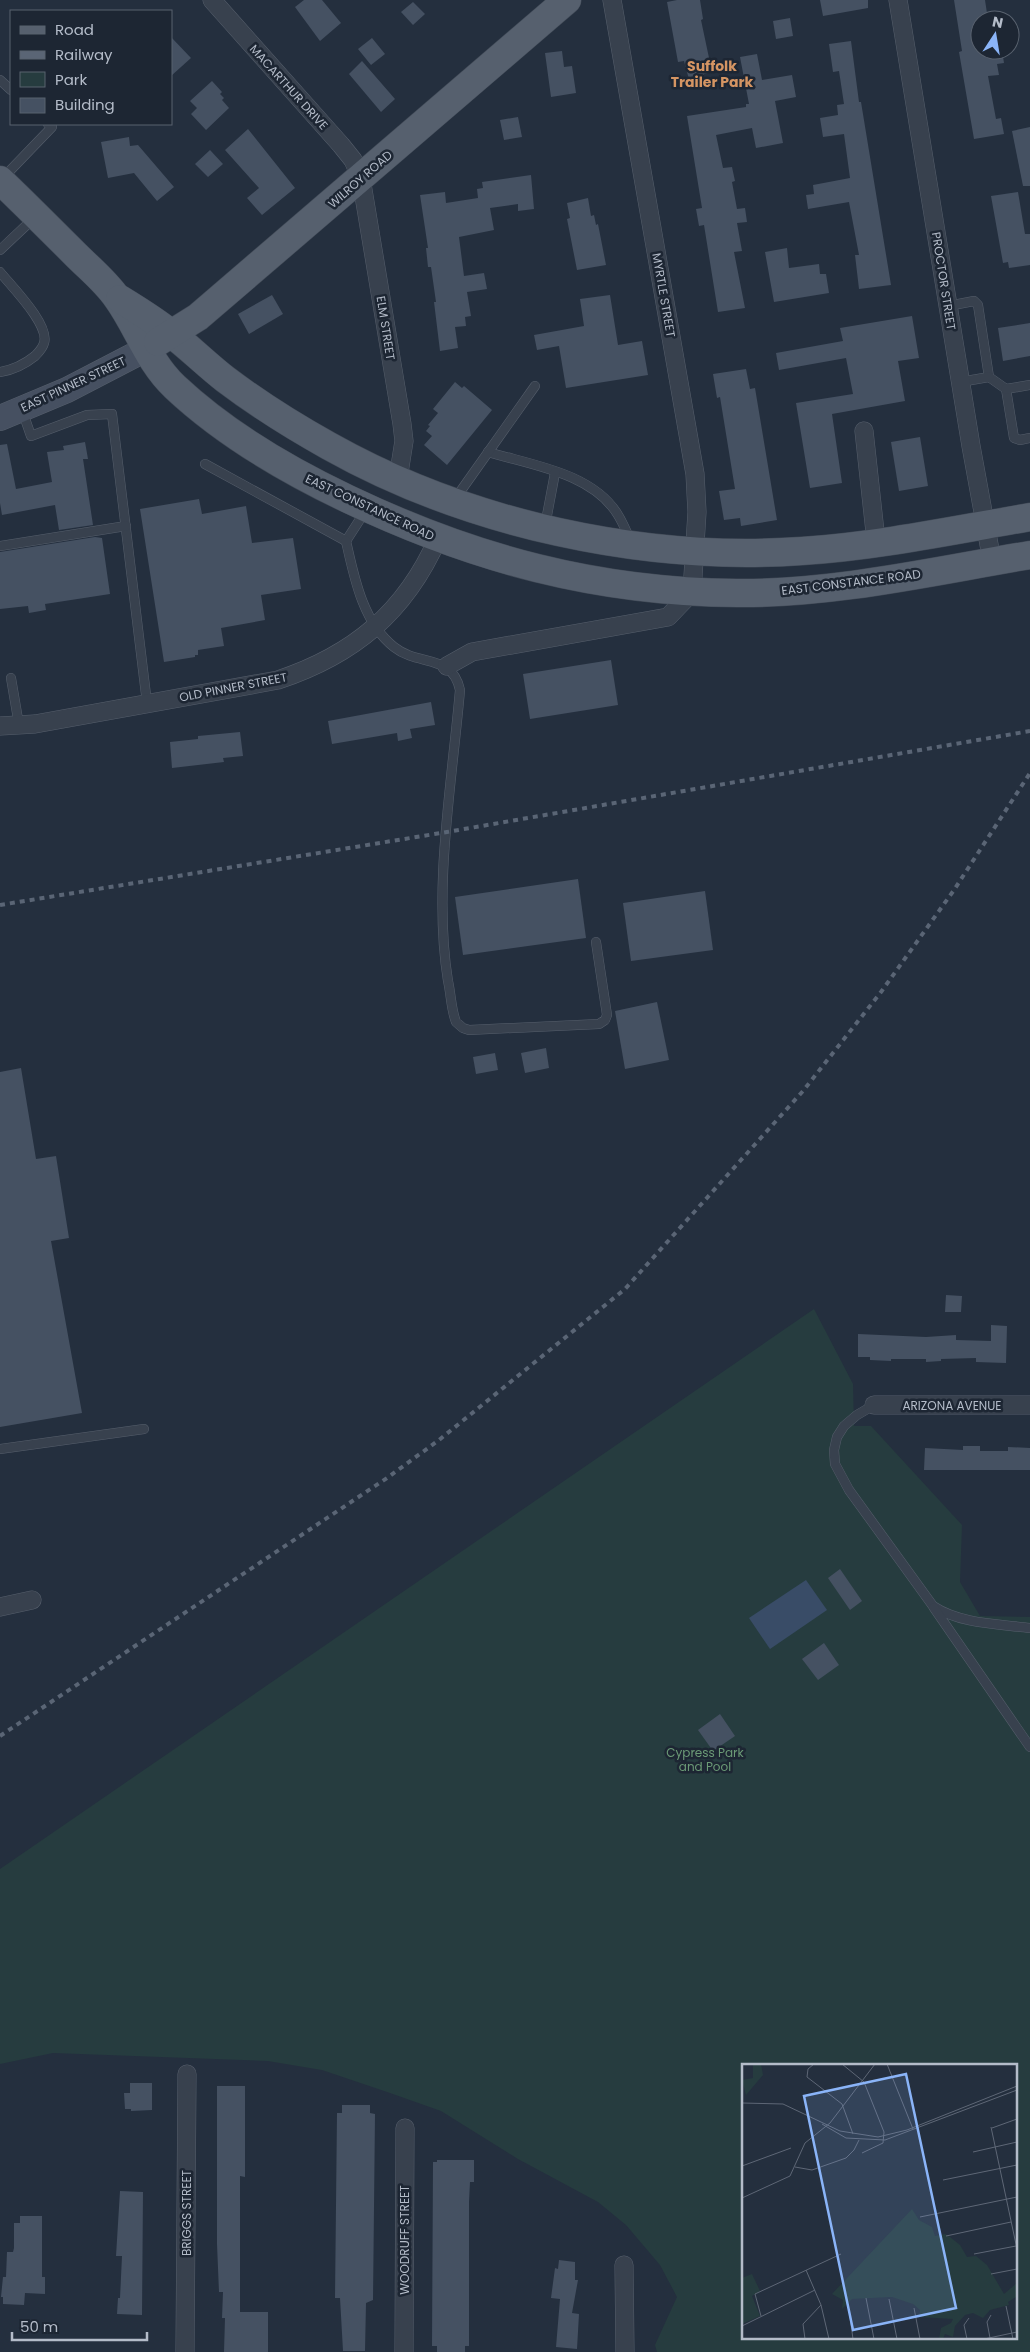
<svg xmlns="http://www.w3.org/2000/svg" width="1030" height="2352" font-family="Poppins,sans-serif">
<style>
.green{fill:#263c3f;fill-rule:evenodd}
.water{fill:#394c67}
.building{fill:#455162}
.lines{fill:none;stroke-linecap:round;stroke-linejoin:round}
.lane-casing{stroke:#565f6c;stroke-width:10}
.street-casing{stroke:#565f6c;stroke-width:19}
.secondary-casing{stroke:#565f6c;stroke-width:26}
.primary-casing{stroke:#414a57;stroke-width:29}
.lane{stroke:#38414e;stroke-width:9}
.street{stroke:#38414e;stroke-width:18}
.secondary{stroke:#465061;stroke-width:25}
.primary{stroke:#56606e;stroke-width:28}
.rail{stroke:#5a6575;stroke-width:4;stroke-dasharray:5 5;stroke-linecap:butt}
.labels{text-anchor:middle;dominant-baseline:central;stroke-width:5;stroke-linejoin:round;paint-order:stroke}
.street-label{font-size:12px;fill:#b4bcc9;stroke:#1d2633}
.park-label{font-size:12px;fill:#6b9a76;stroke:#1d2633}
.neighbourhood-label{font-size:14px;font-weight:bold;fill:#d59563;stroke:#1d2633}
.inset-road{fill:none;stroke:#5e6776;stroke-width:1}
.view{fill:#8ab4f8;fill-opacity:0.15;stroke:#8ab4f8;stroke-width:2.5}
.inset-edge{fill:none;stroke:#b4bcc9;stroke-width:2.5}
</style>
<rect width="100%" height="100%" fill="#242f3e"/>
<!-- green -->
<path class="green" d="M814,1309L853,1384L854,1426H871L962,1525L960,1582L980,1616L1030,1617V2352H657L655,2345L677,2297L660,2265L626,2225L598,2202L518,2159L441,2111L390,2093L322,2070L268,2061L53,2053L0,2064V1869ZM744,2066H1016V2338H744Z"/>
<!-- water -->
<path class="water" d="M806,1580L827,1610L770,1649L749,1618Z"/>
<!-- building -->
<g class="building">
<path d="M304,0H322L341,23L320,41L295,7Z"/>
<path d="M677,0H700L703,19L701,20L712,72L704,74L705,85L691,87L684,61L678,62L667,2Z"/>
<path d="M820,0H868V8L823,16Z"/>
<path d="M954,0H985L988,20H980V50H1002L1004,63L997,64L999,75L988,76L996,119L1001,118L1004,134L974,139L959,52L962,51Z"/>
<path d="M413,2L425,14L413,25L401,12Z"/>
<path d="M790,18L793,36L776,39L773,21Z"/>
<path d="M171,37L191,58L171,76Z"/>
<path d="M372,38L385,54L371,65L358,49Z"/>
<path d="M851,41L859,102H861L891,285L859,289L855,255H859L849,202L808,209L806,195L814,194L813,185L850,178L844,134L823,137L820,118L838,115L837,105L844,104L839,71L833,72L829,44Z"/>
<path d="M562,51L564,67L572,66L576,93L551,97L545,53Z"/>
<path d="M757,54L762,80L792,75L796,97L775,101L783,143L756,148L752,128L716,135L723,168L732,167L735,181L732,182L737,209L745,208L747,222L737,223L742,251L734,252L745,308L718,312L704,225L699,226L696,209L702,208L687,116L746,107V104H749L740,57Z"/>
<path d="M362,61L395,99L381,112L349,74Z"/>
<path d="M212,81L222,92L220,94L224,98L222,100L229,108L206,130L191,114L197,108L190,101Z"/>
<path d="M518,117L522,137L504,140L500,120Z"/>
<path d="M1030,127V186H1023L1012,131Z"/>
<path d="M248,129L295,188L262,215L247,198L259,188L225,150Z"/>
<path d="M129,137L130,146L138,145L174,187L157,201L134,173L108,178L101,142Z"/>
<path d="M210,150L223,164L208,177L195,164Z"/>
<path d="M531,175L534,209L518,211V204L490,208L494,230L459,237L464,276L484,273L487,289L467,292L471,316L465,317L466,326L455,327L458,348L440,351L434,302H436L431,267H428L426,248H428L420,195L445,192L446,203L478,198L477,189L483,188L482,182Z"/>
<path d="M1018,192L1025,234H1030V265L1009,268L1008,262L1003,263L991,196Z"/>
<path d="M588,198L591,216L594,215L596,225L598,224L606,265L577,270L567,219L570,218L567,203Z"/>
<path d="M787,248L789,268L819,264L820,274H826L829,293L774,302L765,252Z"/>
<path d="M272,295L283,314L249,334L238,314Z"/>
<path d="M610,295L618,345L642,341L648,375L566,388L559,346L537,350L534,335L584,326L580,299Z"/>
<path d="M912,316L919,358L898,361L905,401L832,414L842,483L810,488L796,403L853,394L846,358L779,370L776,353L843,341L840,328Z"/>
<path d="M1030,323V356L1003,361L998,328Z"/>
<path d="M746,369L750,389L755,388L777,520L741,526L740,518L724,520L719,491L735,489L720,397L717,398L713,374Z"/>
<path d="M455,382L462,388L464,386L492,410L447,465L424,445L432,436L426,431L430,426L428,425L438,413L433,409Z"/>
<path d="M920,437L928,486L899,491L891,442Z"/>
<path d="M85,442L88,459H83L93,525L59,530L55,505L2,515L0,503V445L7,444L16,489L52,482L47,452L64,450L63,446Z"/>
<path d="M199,499L202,514L246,506L252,543L293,538L301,589L261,595L265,620L221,628L224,646L198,650V655H195V657L164,662L140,509Z"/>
<path d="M95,537L102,538L110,594L45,604L46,610L29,613L28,606L0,609V552Z"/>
<path d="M611,660L618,705L530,719L523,674Z"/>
<path d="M431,702L435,725L410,729L412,738L398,741L397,733L332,744L328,721Z"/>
<path d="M240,732L243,756L223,758L224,762L172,768L170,742L198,739V736Z"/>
<path d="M578,879L586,938L463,955L455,897Z"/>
<path d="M705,891L713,950L631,961L623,903Z"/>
<path d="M657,1002L669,1060L625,1069L615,1011Z"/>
<path d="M546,1048L549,1068L525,1073L521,1053Z"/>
<path d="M495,1053L498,1070L476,1074L473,1057Z"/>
<path d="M21,1068L36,1159L56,1156L69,1238L51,1241L82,1413L0,1427V1072Z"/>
<path d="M946,1295L962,1296L961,1312H945Z"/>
<path d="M991,1325L1007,1326L1006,1363L976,1362V1358L941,1359V1361L926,1362V1359H891V1361L870,1360V1357H858V1334L926,1337L956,1335V1340L991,1341Z"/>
<path d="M963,1446H980V1451H1008V1447L1030,1448V1470H924L925,1448L963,1450Z"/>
<path d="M840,1569L862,1601L850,1610L828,1578Z"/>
<path d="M824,1643L839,1665L818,1680L802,1659Z"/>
<path d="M720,1714L735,1736L713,1751L698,1730Z"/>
<path d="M130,2083H152V2110L131,2111V2109H125L124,2093H130Z"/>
<path d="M217,2086H245V2177L240,2176V2312H268V2352H224L225,2318H222L223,2292H219L217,2244Z"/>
<path d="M342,2105H370V2113L375,2114L373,2300L366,2303L365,2351H343L340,2298H335L337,2113H342Z"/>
<path d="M437,2160H474V2182H470L469,2202V2346H465V2352H437V2346H432L433,2162H437Z"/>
<path d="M120,2191L143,2192L142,2315L117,2314L118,2298H120L122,2256H116Z"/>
<path d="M20,2216H42V2277H45V2294L25,2293L24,2305L3,2304V2297H1L3,2277H6L7,2252H13L14,2248V2223H20Z"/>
<path d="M559,2260L575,2262V2280H578L572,2313L579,2314L577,2349L556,2347L560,2299L551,2298L555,2268L558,2269Z"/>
</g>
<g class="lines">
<defs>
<g id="lane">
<path d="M0,80L11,90"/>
<path d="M2,179L52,127L48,124"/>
<path d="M0,250L34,218"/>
<path d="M0,272C12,287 50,325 44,343C43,347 38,353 35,356C25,364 13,370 0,372"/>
<path d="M948,306L974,301L978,305L989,377L1006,389L1014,438L1020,440L1030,438"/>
<path d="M960,382L989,377"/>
<path d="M1006,389L1030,385"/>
<path d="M22,410L31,436L87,415L112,414L147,703"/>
<path d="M488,452C531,465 593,473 618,515C623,523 626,531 630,539"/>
<path d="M205,464L346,541L366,510"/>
<path d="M455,499L535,386"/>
<path d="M545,526L555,473"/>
<path d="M346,541C354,577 363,623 394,647C419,667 452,653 460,690C452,783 433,888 448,981C451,994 451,1009 456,1022L463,1028L469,1030L599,1024L605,1020L607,1015L596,942"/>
<path d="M0,546L126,526"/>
<path d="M11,678L19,725"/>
<path d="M874,1405L857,1415L844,1426L837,1437L834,1450L835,1464L849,1490L933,1606C960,1624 999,1624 1030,1628"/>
<path d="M0,1449L144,1429"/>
<path d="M934,1608L1030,1747"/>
</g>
<g id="street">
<path d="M212,0L341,145L353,160L361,178L402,424L404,441L398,479"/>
<path d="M898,0L971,446L992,561"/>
<path d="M864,431L876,541"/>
<path d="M447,666L472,652L668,617L692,592L697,512L695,474L612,0"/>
<path d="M0,726L35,724L278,680C353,655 405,613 438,538"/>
<path d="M874,1405H1030"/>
<path d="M0,1607L32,1600"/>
<path d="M624,2265L625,2352"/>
<path d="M185,2352L187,2074"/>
<path d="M404,2352L405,2128"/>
</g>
<path id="secondary" d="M0,418L67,390L146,349"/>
<g id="primary">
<path d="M0,180C26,205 51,230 76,255C90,269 106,282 117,298C138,327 148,362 175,387C225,434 287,470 348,499C474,559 597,592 737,593C835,594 934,571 1030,555"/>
<path d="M120,299C138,310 156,321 173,335C191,349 207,365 225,379C258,404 293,426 329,446C468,524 643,562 802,551C878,546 955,530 1030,517"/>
<path d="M158,342L198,317L567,0"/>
</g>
</defs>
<!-- lane casing -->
<use href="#lane" class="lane-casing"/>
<!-- street casing -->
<use href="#street" class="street-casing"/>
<!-- secondary casing -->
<use href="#secondary" class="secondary-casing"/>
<!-- primary casing -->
<use href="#primary" class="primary-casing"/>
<!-- lane -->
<use href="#lane" class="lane"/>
<!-- street -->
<use href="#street" class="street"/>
<!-- secondary -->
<use href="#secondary" class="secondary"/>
<!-- primary -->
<use href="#primary" class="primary"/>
<!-- rail -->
<g class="rail">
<path d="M0,905L447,832L1030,731"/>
<path d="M0,1736L387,1478L439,1440L625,1289L803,1091L881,992L954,890L1030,773"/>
</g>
</g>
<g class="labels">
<!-- street labels -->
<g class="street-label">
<text transform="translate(289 87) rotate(48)">MACARTHUR DRIVE</text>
<text transform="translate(360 179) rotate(-41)">WILROY ROAD</text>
<text transform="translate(944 281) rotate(81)">PROCTOR STREET</text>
<text transform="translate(664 295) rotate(80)">MYRTLE STREET</text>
<text transform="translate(386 328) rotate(81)">ELM STREET</text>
<text transform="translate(73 384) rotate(-25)">EAST PINNER STREET</text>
<text transform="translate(370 507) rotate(25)">EAST CONSTANCE ROAD</text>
<text transform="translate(851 582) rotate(-7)">EAST CONSTANCE ROAD</text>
<text transform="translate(233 687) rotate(-11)">OLD PINNER STREET</text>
<text x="952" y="1405">ARIZONA AVENUE</text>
<text transform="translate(186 2213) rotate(-90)">BRIGGS STREET</text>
<text transform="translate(404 2240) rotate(-90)">WOODRUFF STREET</text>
</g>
<!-- park labels -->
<g class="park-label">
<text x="705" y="1752">Cypress Park<tspan x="705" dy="14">and Pool</tspan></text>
</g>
<!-- neighbourhood labels -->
<g class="neighbourhood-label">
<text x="712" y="66">Suffolk<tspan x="712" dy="16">Trailer Park</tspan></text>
</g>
</g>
<!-- overview -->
<g transform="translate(742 2064)">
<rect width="275" height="275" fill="#242f3e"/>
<path d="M11,0H19L21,11L4,31L0,16L11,14ZM170,145L177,156L190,163L193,172L203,170L208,173L218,181L225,193L234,192L245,201L262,230L275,219L274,233L266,238L267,241L248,246L241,254L231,249L223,251L213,262L211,273L203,270L201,275H197L199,264L209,259L211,255L177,253L178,246L171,240L150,233L110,235L100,245L101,236L90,230ZM10,210L18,227L10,232L18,252L0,260V214Z" fill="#263c3f"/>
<path class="inset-road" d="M72,0L66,5L65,13L100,40L111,70M100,0L122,18L142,68L141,79L120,89M145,0L171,65M0,39L41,40L98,67L136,73L165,66L275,22M80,60L104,74L143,76L275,26M249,63L275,185M250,64L275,55M231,88L275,78M0,102L49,84M53,103L70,106L104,94L112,86L117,76M201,116L275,101M0,134L48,112L63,79L88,59L133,0M178,153L275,133M204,172L269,158M232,190L274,182M64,206L79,241L87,275M249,210L275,205M124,234L132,275M147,235L155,275M264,242L271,275M172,244L178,275M19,252L13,230L99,190M108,253L111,275M0,262L73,226M248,274L245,258L249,251M63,275L61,260L79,241M225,275L222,261L227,254M242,275L275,268"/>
<path class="view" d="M164,10L214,244L111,266L62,32Z"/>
<rect width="275" height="275" class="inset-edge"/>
</g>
<!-- legend -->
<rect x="10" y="10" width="162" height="115" fill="#1d2633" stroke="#59626f"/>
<rect x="20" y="26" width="25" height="8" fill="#56606e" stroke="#59626f"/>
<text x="55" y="35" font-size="15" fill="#b4bcc9">Road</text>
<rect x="20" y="51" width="25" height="8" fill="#5a6575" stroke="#59626f"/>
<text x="55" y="60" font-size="15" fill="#b4bcc9">Railway</text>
<rect x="20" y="72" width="25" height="15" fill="#263c3f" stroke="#59626f"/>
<text x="55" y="85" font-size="15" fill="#b4bcc9">Park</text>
<rect x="20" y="98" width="25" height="15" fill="#455162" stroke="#59626f"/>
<text x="55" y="110" font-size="15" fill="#b4bcc9">Building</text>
<!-- north arrow -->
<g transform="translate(995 35) rotate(12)"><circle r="24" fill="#1d2633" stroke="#59626f"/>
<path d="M0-4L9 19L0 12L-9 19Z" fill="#8ab4f8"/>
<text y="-8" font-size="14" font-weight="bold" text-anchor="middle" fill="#b4bcc9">N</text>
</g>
<!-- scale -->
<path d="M12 2332v8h135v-8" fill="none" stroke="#b4bcc9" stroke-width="2.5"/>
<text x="20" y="2332" font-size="15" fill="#b4bcc9" stroke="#1d2633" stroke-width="4" paint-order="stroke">50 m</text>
</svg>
